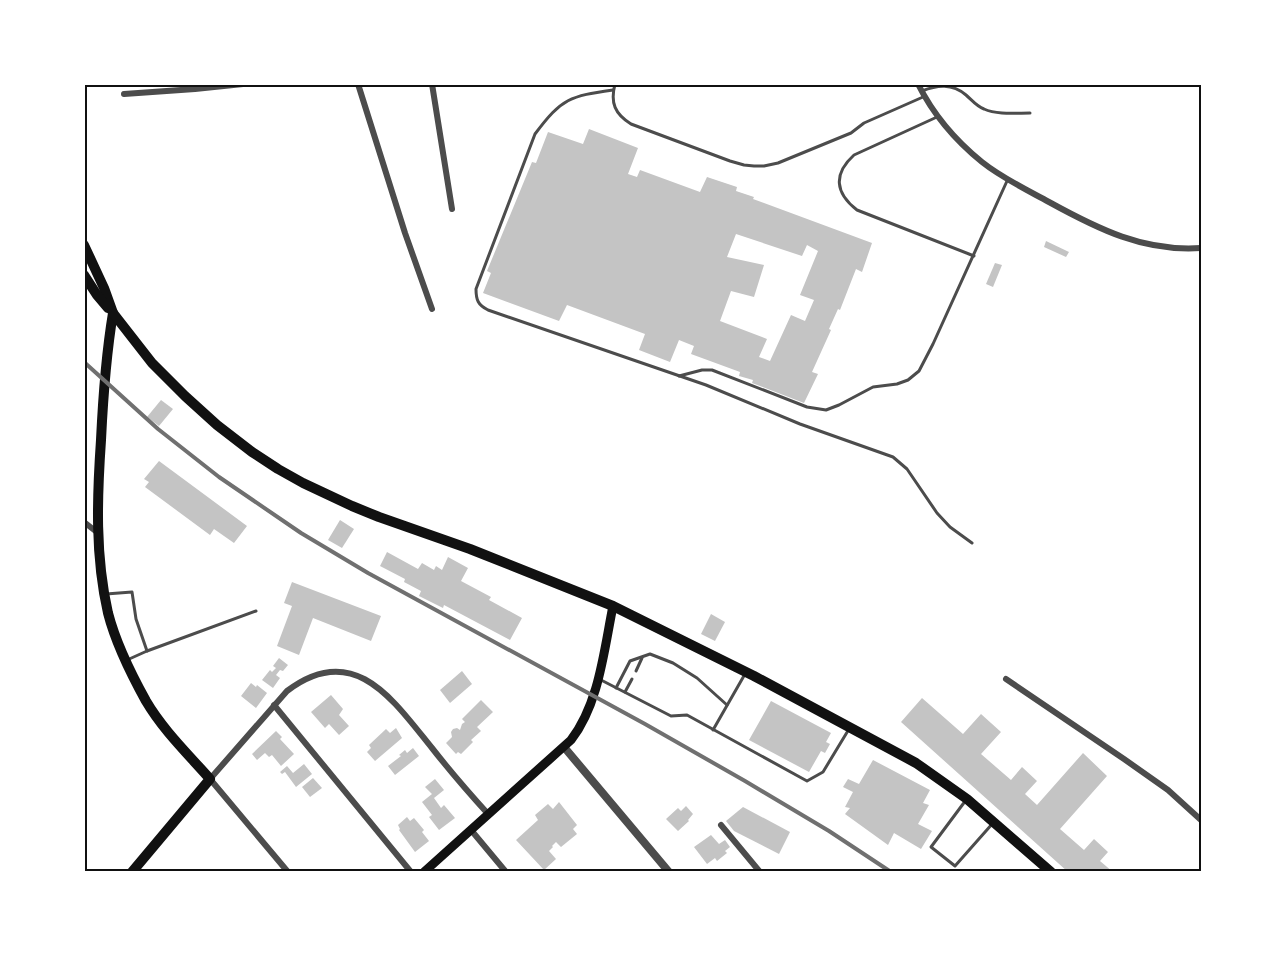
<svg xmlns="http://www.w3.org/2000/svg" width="1285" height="956" font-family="'Titillium Web',sans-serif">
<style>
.building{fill:#c4c4c4;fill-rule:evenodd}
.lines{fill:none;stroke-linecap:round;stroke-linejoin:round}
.service{stroke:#4c4c4c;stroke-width:3}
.minor{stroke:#4c4c4c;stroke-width:6}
.tertiary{stroke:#4c4c4c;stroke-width:8}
.secondary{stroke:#111;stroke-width:9}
.primary{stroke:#111;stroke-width:10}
.trunk{stroke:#111;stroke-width:10}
.rail{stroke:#707070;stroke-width:4}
.neatline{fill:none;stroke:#111;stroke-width:2}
</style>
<rect width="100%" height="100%" fill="#fff"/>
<!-- building -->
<g class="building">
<path d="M589,129L638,148L628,174L637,177L640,170L700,192L707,177L737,187L736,191L754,197L753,199L872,243L862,272L856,269L840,310L838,309L829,329L831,330L812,372L818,374L804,403L752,383L753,380L739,376L740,372L691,354L694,346L679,340L670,362L639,350L645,334L567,305L559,321L483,293L491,273L487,271L532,162L536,163L548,132L583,144ZM736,234L802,256L807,245L818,251L800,295L814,300L805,321L791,315L770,361L759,357L767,339L720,321L731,291L754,297L764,265L727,257Z"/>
<path d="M1046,241L1069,252L1066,257L1044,247Z"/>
<path d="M995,263L1002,265L993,287L986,284Z"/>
<path d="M161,400L173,409L159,426L147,417Z"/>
<path d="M159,461L247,526L234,543L214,529L210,535L145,487L149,482L144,479Z"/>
<path d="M340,520L354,529L342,548L328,540Z"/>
<path d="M387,552L418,569L422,563L434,570L436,566L442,570L448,557L468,568L461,581L491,597L489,600L522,618L510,640L444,605L443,608L419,596L421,591L404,582L405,579L380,566Z"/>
<path d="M292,582L381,616L371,641L313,618L299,655L277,646L292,606L284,603Z"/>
<path d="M711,614L725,622L715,641L701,634Z"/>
<path d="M279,658L288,665L283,671L280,670L276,675L280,678L273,688L262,680L270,670L272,672L276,668L273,666Z"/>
<path d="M462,671L472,684L450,703L440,690Z"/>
<path d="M251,683L256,687L257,685L267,693L256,708L241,696Z"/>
<path d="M331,695L343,709L339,715L349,726L339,735L329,724L325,728L311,712Z"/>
<path d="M922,698L963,734L981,714L1001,732L981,754L1011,780L1022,767L1037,781L1025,794L1037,805L1083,753L1107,776L1060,829L1084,850L1094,839L1108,852L1100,861L1113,872H1068L901,722Z"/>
<path d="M481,700L493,712L477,727L481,731L471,740L473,742L461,754L458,752L456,754L446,743L452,737L451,732L453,729L457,728L460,730L462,724L465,722L462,719Z"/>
<path d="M771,701L831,733L826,742L830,744L825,753L821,751L809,772L749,740Z"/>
<path d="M396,728L402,738L375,761L367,752L371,748L369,745L386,729L390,733Z"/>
<path d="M276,731L282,737L280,739L294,754L281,766L272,755L269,757L265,753L257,760L252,754Z"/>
<path d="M413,748L419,756L395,775L388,766L401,756L399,755L405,750L407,753Z"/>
<path d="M873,760L930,790L923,803L929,805L918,824L932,831L921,849L894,833L888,845L845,814L850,808L845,807L853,792L843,787L848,779L859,784Z"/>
<path d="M304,764L312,774L296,787L285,772L282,774L280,772L287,766L293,773Z"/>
<path d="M313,778L322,788L310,797L302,787Z"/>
<path d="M435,779L444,790L434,798L441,808L444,805L455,818L439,830L429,817L432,815L422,802L432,794L425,787Z"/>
<path d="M559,802L577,825L573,829L577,834L561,847L556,842L552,846L553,847L549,851L556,859L544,870L516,840L538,820L535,815L548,804L553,809Z"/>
<path d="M686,806L693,814L688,820L689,821L678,831L666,819L678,808L681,811Z"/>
<path d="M743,807L790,832L779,854L734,831L726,821Z"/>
<path d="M407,817L410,821L414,818L424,830L422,832L429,841L415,852L399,830L400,829L398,825Z"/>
<path d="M711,835L719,844L725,840L730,847L725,851L727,853L717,861L715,858L707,864L694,847Z"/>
</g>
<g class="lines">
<!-- service -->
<g class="service">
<path d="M615,84C610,103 615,114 631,124L730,161L744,165L754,166H764L778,163L851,133L864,123L923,97"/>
<path d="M613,90C570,96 562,98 535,134L476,289C476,300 478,305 488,310L706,385L800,424L893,457L907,469L937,513L950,527L972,543"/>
<path d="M922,91C937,85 952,83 966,95C972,100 976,106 984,109C997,115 1016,113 1030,113"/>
<path d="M937,117L854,155C833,174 835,193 857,210L974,256"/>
<path d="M679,376L702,370H712L807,407L826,410L839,405L873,387L897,384L908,380L919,371L933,344L1007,181"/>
<path d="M106,594L132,592L136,619L147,651"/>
<path d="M127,660L147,651L256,611"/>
<path d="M636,671L642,658"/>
<path d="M601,680L671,716L687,715L807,781L823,772L849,729"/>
<path d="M616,688L630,661L650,654L673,663L697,678L727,705"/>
<path d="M625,692L632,679"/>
<path d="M713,730L745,674"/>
<path d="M966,800L931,847L955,866L993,823"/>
</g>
<!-- minor -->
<g class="minor">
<path d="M358,84L405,233L432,309"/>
<path d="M432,84L452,209"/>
<path d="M918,84C933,114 956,141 982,162C1002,178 1027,190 1049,202C1098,229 1144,252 1201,248"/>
<path d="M124,94L195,89L243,84"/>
<path d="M84,522L98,533"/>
<path d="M1006,679L1124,759L1168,790L1201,820"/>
<path d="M274,705L411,872"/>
<path d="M721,825L760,872"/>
<path d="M471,830L506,872"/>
<path d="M288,872L210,779L287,691C354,640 393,700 432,748C450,771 469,793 489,815"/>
</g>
<!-- tertiary -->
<path class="tertiary" d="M564,747L669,872"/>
<!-- secondary -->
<path class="secondary" d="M424,872L571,740C599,704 604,650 613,606"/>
<!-- primary -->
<path class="primary" d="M113,313C106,355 103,398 101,440C97,498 95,556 108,613C116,644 131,674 146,701C163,730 188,754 210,779L132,872"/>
<!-- trunk -->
<g class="trunk">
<path d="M84,245L104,288L113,313L152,363L185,396L217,425L252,452L278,469L303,483L352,506L379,517L470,549L613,606L754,676L916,763L967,799L1051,872"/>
<path d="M84,275L97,295L108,308"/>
</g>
<!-- rail -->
<path class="rail" d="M84,362L158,429L219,477L301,533L368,573L645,724L745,781L829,831L891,872"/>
</g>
<!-- border -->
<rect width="1285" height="956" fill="none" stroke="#ffffff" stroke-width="171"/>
<rect x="86" y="86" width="1114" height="784" class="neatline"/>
</svg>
